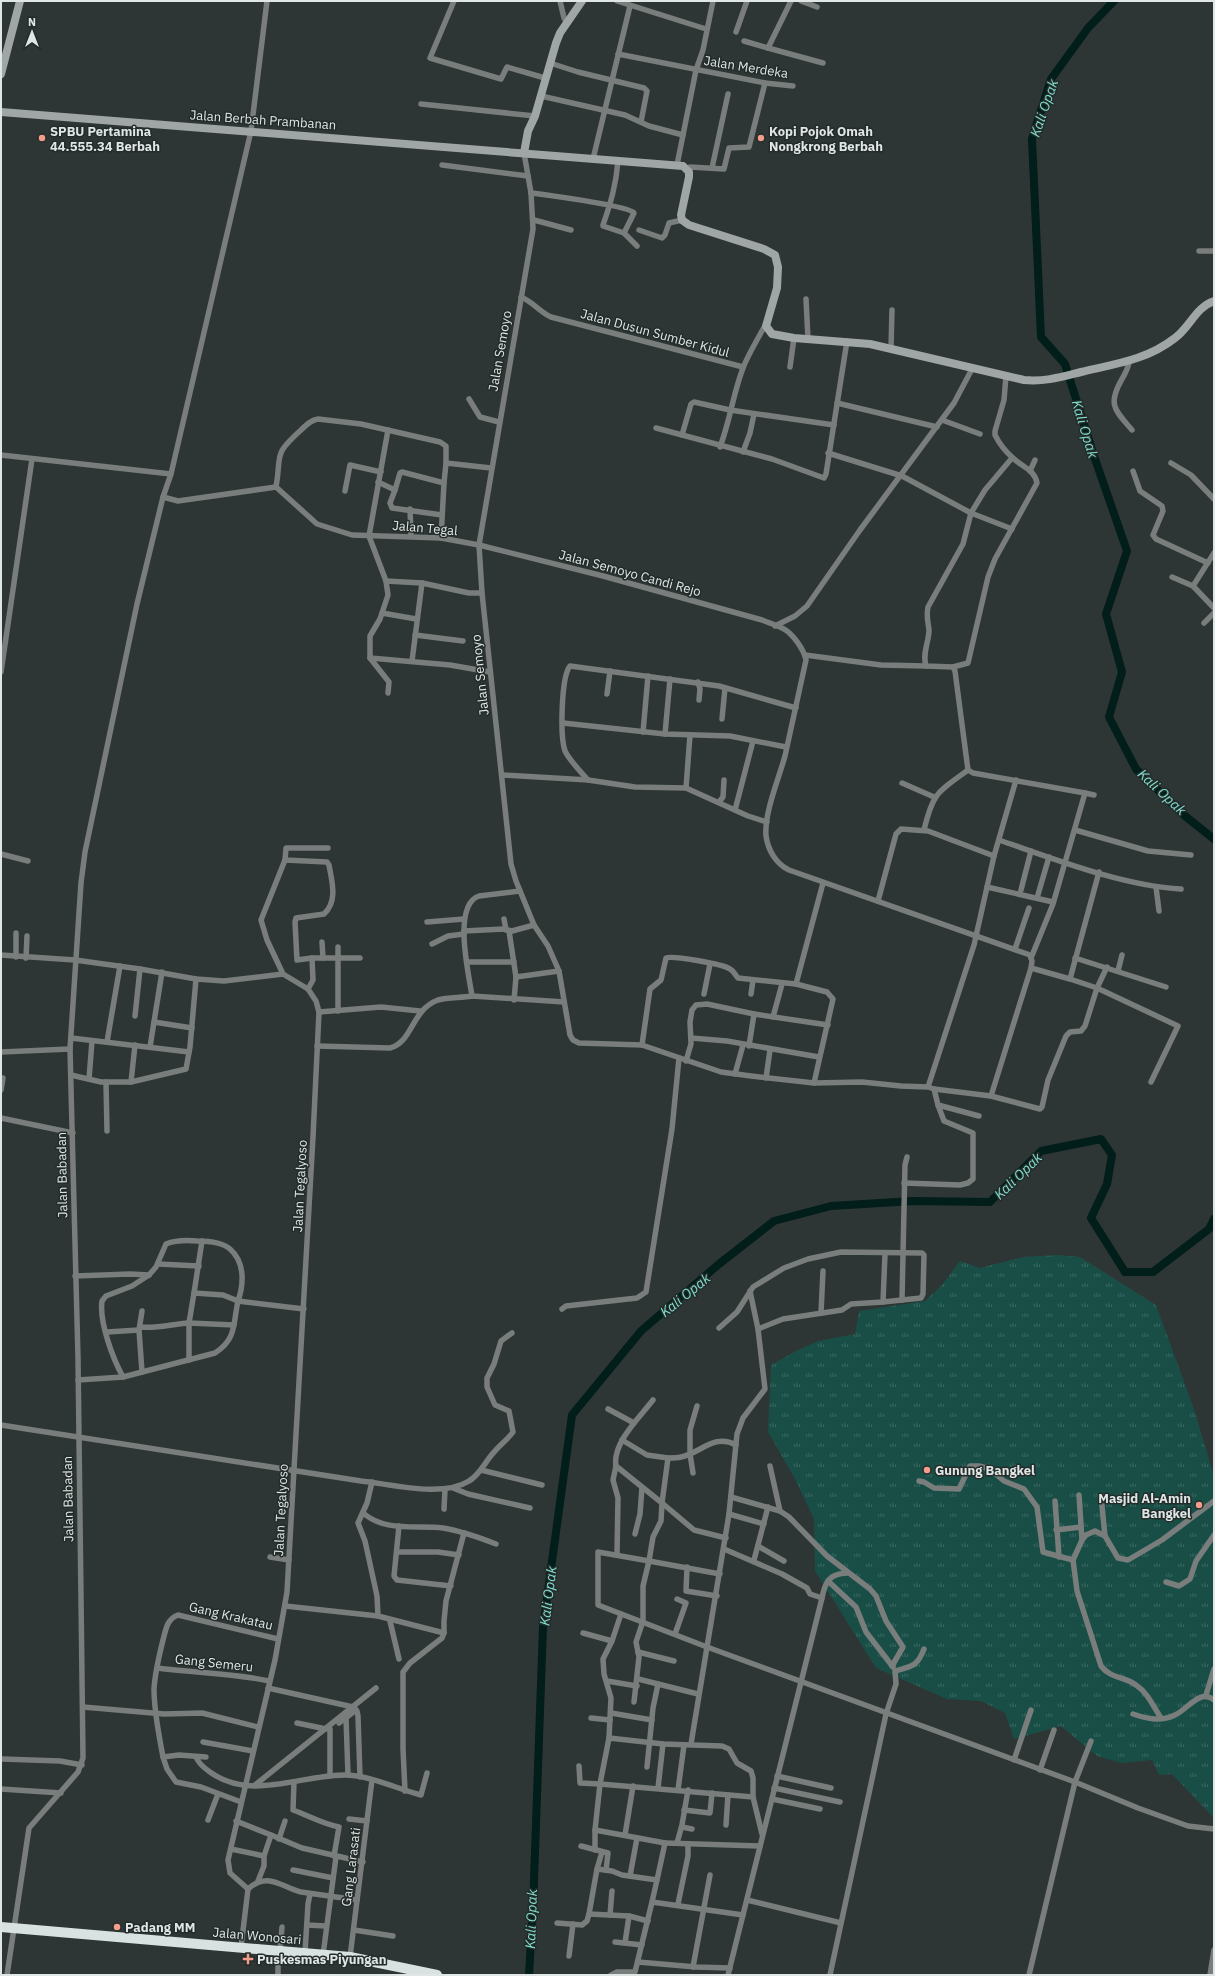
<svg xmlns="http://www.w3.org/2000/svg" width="1215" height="1976" font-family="'IBM Plex Sans',sans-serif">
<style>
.grass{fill:url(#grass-tufts)}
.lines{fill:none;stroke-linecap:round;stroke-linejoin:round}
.river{stroke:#011e1a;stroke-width:8}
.street{stroke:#797d7c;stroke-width:5.5}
.secondary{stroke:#9fa6a5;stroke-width:8}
.highway{stroke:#d8e3e1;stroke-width:10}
.poi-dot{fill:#f49d8b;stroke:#232c2a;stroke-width:1.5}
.labels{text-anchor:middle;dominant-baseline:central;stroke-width:3;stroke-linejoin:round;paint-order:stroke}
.street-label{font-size:13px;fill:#e0e6e5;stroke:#232c2a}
.poi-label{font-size:13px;font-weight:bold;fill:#e0e6e5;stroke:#232c2a;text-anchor:start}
.water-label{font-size:14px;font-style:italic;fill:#82ddcf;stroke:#232c2a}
</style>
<defs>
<pattern id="grass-tufts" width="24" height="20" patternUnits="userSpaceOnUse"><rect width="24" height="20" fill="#194e47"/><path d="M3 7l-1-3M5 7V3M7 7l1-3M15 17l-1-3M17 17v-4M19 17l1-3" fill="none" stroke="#3a6861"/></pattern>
</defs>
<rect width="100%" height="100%" fill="#2d3634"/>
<!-- grass -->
<path class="grass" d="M1058,1255L1080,1257L1156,1305L1193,1406L1214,1476V1818L1172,1774L1159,1775L1152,1760L1121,1763L1097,1756L1061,1726L1014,1739L1005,1713L981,1701L947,1699L876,1668L815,1571L814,1519L794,1477L768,1432L771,1365L796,1351L818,1341L855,1334L859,1311L925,1301L942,1285L960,1261L980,1268L1023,1257Z"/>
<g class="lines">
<!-- river -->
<g class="river">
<path d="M1114,1L1088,28L1051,79L1032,139L1041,337L1065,364L1094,456L1127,551L1106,614L1122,672L1109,717L1136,769L1185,816L1214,839"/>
<path d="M529,1975L533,1908L543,1627L572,1415L641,1331L719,1264L774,1221L831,1206L913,1201L990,1202L1041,1151L1101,1139L1112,1155L1107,1184L1091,1218L1125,1272H1153L1209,1229L1214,1219"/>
</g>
<!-- street -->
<g class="street">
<path d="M454,1L430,58L501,79L507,67L545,78"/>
<path d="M560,1L564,18L567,23"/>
<path d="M617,1L706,29"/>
<path d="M801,1L817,7"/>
<path d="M736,32L747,1"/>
<path d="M744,41L768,48L791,1"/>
<path d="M768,48L823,63"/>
<path d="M618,54L765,83L793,86"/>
<path d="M550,63L578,72L644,88L647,91L641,122"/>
<path d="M541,96L625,115L649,126L683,135"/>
<path d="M421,104L535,116"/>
<path d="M524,153L531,193L533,229L479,545L482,593L511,864L516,881L534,925L548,946L559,971L570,1035L573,1040L579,1043L642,1045L721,1072L751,1076L814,1083L862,1082L901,1086L928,1087L974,945L994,856L1016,780"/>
<path d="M593,159L630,6"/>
<path d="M442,165L528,176"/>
<path d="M677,165L696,70L703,50L713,1"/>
<path d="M687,168L690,167L724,169L729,148L749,147L765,83"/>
<path d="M712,168L728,94"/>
<path d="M531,193C546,195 629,206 634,213L624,233L603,226V225C611,202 616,185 618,161"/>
<path d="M534,220L571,230"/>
<path d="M639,230L662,238L665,235L669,223L682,220"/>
<path d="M624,233L637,246"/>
<path d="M1199,251H1214"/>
<path d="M521,297C533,302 540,312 551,317L743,367"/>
<path d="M806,299L808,339"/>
<path d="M891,348L892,310"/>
<path d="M1129,362C1128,368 1125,374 1122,379C1107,405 1115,410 1132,430"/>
<path d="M790,367L794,338"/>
<path d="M469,399L480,417L499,422"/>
<path d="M837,403L937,427"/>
<path d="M942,420L980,434"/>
<path d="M656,428L772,459L824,478L826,474L847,341"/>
<path d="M682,435L691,404L694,402L730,410L834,425"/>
<path d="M720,447C730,421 733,394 743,368C748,355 756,342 763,329L766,326"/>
<path d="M743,452L750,433L754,414"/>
<path d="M828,453L902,476L971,513L1012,529"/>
<path d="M1,455L171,474"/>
<path d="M1012,458L985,490L971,513L963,544L928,607C926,616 928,621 929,630C929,642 922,653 926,666L953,667L955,671L968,770L973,773L1085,793L1053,904L1031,958"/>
<path d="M1171,463L1191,475L1214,499"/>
<path d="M1030,471L1035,460"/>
<path d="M1133,471L1140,491L1162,506L1163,511L1153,535L1156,539L1208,563"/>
<path d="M378,482L395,490L400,473L402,472L444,483L441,538"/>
<path d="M444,483L446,463"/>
<path d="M276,487C282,454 272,456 301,430C306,425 311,420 318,419L361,424L440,442L446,446V463L491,468"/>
<path d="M395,490L390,503L392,508L442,515"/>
<path d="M345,491L350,465L381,472"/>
<path d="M163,497L178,501L276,487L317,524L352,535L441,538L479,545L603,576L762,620C769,623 776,625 782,628C793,633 804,650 806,660C799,692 792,724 785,756C779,778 764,813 766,836C768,850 776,864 789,870L1030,955L1032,961L1031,968L991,1096"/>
<path d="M410,509L411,536"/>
<path d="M1172,577L1193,586L1214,608"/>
<path d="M386,581L422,583L469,593H482"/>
<path d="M1193,586L1214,553"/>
<path d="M382,613L416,619"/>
<path d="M1204,623L1214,613"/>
<path d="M775,626L795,616L807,606L860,530L954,403L972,369"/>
<path d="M415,635L463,641"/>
<path d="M805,655L881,665L926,666"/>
<path d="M370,658L450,665L490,672"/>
<path d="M412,661L422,583"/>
<path d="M953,667L968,663L988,577L995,559L1037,483C1035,470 1022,467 1013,458C1006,452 999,443 995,435V431L1004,400L1006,376"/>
<path d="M1,672L32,459"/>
<path d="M698,682L700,689L699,700"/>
<path d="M388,693L389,682L370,658V636L380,619L388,595L386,581L369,536L388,430"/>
<path d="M607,694L610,671"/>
<path d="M722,719L725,688"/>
<path d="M563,723L665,734L730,736L786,747"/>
<path d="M643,732L648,676"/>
<path d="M665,734L670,679"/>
<path d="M503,775L588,780L635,787L686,788L748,816L767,822"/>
<path d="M588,780C580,771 570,761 565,751C560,737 561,677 570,666L719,686L796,708"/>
<path d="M902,783L934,797"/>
<path d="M686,788L690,735"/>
<path d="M1085,793L1094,795"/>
<path d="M719,802L723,797L724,780"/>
<path d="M735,810L753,741"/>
<path d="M924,830C933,792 938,792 968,770"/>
<path d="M1075,830L1148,851L1191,855"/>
<path d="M999,840C1054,859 1123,886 1181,889"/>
<path d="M1,854L28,861"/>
<path d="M285,860L327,862L329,865C332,882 338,901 324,914L296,918L295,922L297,960L312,958L313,980L308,989"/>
<path d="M1099,872L1070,979L1097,988L1178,1026L1151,1082"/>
<path d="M987,887L1053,902"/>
<path d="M1156,887L1159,911"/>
<path d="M1021,890L1031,851"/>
<path d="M520,891L479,896C452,905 469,975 472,996L564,1002"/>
<path d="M1037,898L1049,857"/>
<path d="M878,901L896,834L901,829L928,831L994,856"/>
<path d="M504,919L506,930"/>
<path d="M427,922L464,919"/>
<path d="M464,931L504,929L512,931L534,925"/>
<path d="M509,931L516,977L559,971"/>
<path d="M322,942L323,958"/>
<path d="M432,944L448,936L464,934"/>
<path d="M338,947V1011"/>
<path d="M1015,949L1029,908"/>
<path d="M1,955L75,960L140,969L196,979L224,981L283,974L308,989L316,1001L319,1012L313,1137L287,1592L275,1660L228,1860L230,1873L248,1889L241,1947"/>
<path d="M16,957V933"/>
<path d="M26,958L27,936"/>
<path d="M312,958H360"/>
<path d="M1075,958L1166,987"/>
<path d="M468,962H514"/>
<path d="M1031,968L1070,979"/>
<path d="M1118,971L1122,955"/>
<path d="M283,974L267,940L261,920L285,860L286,848H328"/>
<path d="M796,984L823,883"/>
<path d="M704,994L710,964"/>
<path d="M751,994L753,980"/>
<path d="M514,1000L516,977"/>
<path d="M319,1012L381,1007L420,1011"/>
<path d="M135,1016L140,969"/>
<path d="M773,1017L782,984"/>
<path d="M154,1022L192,1028"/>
<path d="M71,1038L189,1052"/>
<path d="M691,1038L727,1041L819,1057"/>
<path d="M107,1042L120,966"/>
<path d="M642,1045L650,989L661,980L666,958C671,955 723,964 730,969C734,971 735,975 738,978L796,984L827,992L833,999L814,1083"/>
<path d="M317,1046L390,1048C413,1042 411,1010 438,1000C448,997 461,998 472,996"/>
<path d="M749,1046L754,1014"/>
<path d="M150,1047L162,972"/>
<path d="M1,1052L70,1049"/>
<path d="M686,1061L691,1044L690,1022L692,1010L696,1005L707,1004L754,1014L828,1025"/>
<path d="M735,1074L743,1045"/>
<path d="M71,1075L101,1082H131L135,1045"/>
<path d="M766,1078L770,1050"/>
<path d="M89,1079L92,1041"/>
<path d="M106,1082L107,1131"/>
<path d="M131,1082L186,1069L190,1047L196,979"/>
<path d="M931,1088L934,1089L938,1105L979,1116"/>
<path d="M934,1089L991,1096L1040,1109L1042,1107L1048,1080L1066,1036L1070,1032L1081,1031L1085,1026L1097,988L1107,967"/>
<path d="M1,1090L3,1078"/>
<path d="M1,1118L73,1133"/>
<path d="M904,1183L960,1185L968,1183L973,1179V1133L944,1121L938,1105"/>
<path d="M158,1264L199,1266"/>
<path d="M75,1276L130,1274L149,1275"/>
<path d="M750,1291L758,1329"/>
<path d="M194,1293L202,1241"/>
<path d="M902,1300L905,1165L907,1157"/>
<path d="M883,1302L885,1254"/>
<path d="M562,1309L566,1306L637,1298L646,1292L672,1129L679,1058"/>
<path d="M821,1313L823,1271"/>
<path d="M140,1327C157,1329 171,1324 189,1323V1360"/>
<path d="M107,1332L139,1330"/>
<path d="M142,1372L139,1330L142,1311"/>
<path d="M123,1377C113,1359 99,1322 102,1301L106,1296L132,1286L149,1275L156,1267L166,1244C176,1240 186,1240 197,1241C207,1241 222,1242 230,1249C245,1262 244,1284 238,1301L223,1295L194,1293L189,1323L234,1325"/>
<path d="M78,1380L123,1377L215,1353C237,1339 233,1323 238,1301L304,1309"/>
<path d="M653,1400C640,1417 612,1443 616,1466L662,1503L661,1521L653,1537L649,1561L598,1552V1605L707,1647L729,1514L737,1434L743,1418L765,1389L758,1329L783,1319L842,1310L851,1304L883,1302L921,1298L923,1294L924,1255L922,1253L841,1252L808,1259L784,1268L753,1287L737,1312L719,1328"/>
<path d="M608,1409L634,1423"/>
<path d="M1,1425L361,1481C391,1484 442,1498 469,1481C481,1474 485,1461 495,1451C501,1444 508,1439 513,1432L509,1411L495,1405L487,1387V1378L494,1364L501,1341L512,1333"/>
<path d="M622,1440L647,1455L668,1458"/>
<path d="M616,1466L613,1480L618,1498L617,1554"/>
<path d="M770,1466L780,1511"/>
<path d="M481,1470L542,1485"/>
<path d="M693,1473L690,1454V1430L697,1406"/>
<path d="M919,1481L924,1482L934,1488L959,1489L970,1466H979L990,1469L1004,1481L1024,1489L1037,1507L1043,1552L1073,1560"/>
<path d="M372,1482L367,1503L358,1523L365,1541L377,1596L378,1616L444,1633"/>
<path d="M453,1488L468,1494L530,1508"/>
<path d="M1079,1495L1082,1540"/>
<path d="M1101,1496L1105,1536"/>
<path d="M731,1497L780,1511L789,1517L827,1556L870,1589L876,1596L886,1621L903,1647L892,1666"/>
<path d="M1055,1501L1059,1557"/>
<path d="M444,1509L445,1489"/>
<path d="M363,1513C385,1532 415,1525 443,1528C461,1531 478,1537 496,1544"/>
<path d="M729,1514L764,1524"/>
<path d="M399,1526L394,1576L397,1580L451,1586"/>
<path d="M1056,1530L1081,1527"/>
<path d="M635,1534L640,1514L642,1487"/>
<path d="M726,1538L694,1530L662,1503L668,1458C672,1458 677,1458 681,1457C701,1453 714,1433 736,1445"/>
<path d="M758,1546L784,1561"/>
<path d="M724,1549L782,1574L807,1588L810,1594L822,1598C825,1582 829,1574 847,1573"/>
<path d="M397,1552H438L459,1555"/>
<path d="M270,1557L289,1560"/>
<path d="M754,1560L768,1507"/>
<path d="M687,1567L686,1591L717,1596"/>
<path d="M828,1581L856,1607L866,1632L893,1667"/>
<path d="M1166,1582L1179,1586L1190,1579L1196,1561L1214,1535"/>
<path d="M285,1606L378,1616"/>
<path d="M390,1621L399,1659"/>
<path d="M583,1633L612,1641"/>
<path d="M675,1634L686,1603L677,1599"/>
<path d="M638,1652L674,1661"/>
<path d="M157,1668C195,1673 232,1673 269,1681"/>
<path d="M638,1679L698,1694"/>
<path d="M607,1681L637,1686"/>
<path d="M268,1688L353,1707L357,1711L358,1716L360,1777"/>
<path d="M1206,1695L1214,1669"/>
<path d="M634,1702L639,1657L636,1642L643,1621V1586L649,1561L720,1574"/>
<path d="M83,1707L164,1714L202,1713L258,1727"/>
<path d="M611,1713L652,1720"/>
<path d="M1133,1714C1148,1719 1160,1722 1175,1715C1187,1710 1200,1688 1214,1700"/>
<path d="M346,1718L348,1775"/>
<path d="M591,1718L610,1720"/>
<path d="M1161,1718C1153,1706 1148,1693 1136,1685C1125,1677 1110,1678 1101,1666L1077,1591L1073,1560L1082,1540L1086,1535L1095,1531L1105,1536L1118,1558L1128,1560L1162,1540L1214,1501"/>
<path d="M297,1723L326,1729"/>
<path d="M339,1723L356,1710"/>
<path d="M609,1738L611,1698L604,1674L603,1659L612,1641L621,1614"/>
<path d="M203,1742L253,1751"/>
<path d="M691,1744L707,1647L1075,1782L1138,1808L1188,1826L1214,1829"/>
<path d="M163,1757C159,1735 154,1712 154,1689C155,1673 159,1656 163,1640C166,1629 167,1619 178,1615L278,1639"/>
<path d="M196,1757C199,1764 204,1768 210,1772C251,1802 302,1774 347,1775C372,1776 397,1789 421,1795L427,1773"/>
<path d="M206,1757L179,1755L163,1757L167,1769L176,1782L201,1787L241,1802"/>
<path d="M2,1759L60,1761L82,1765"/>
<path d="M1014,1760L1031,1710"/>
<path d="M579,1766L580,1783L600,1784L609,1738L663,1744L722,1746L729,1749L737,1763L751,1771L753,1778V1797"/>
<path d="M647,1767L653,1708L658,1684"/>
<path d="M1040,1770L1054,1730"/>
<path d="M330,1776V1729"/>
<path d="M777,1776L831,1788"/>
<path d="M294,1782L293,1810C309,1816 323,1824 339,1827L334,1856"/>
<path d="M255,1785L376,1688"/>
<path d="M658,1788L663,1744"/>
<path d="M774,1788L840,1802"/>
<path d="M1,1789L61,1793"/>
<path d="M678,1790L684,1745"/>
<path d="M405,1791L403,1749V1672L410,1663L442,1638L444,1633V1621L446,1601L464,1533"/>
<path d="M772,1799L820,1809"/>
<path d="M684,1810L710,1813L712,1793"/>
<path d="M349,1819L367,1821"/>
<path d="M208,1820L218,1794"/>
<path d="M236,1821L271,1835L264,1856V1866L258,1881"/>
<path d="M726,1825L728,1795"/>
<path d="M682,1827L692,1829"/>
<path d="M595,1830L600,1784L753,1797L762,1834"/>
<path d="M271,1835L302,1848L363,1862"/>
<path d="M625,1835L633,1786"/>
<path d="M279,1839L285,1821"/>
<path d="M665,1843L760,1846"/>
<path d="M677,1843L682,1825L688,1790"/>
<path d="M581,1846L608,1853L606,1870"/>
<path d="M231,1849L264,1856"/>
<path d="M595,1850V1830L665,1843L657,1880"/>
<path d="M597,1869L602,1852"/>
<path d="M293,1870L333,1878"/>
<path d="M630,1876L637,1838"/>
<path d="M248,1889C268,1871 281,1887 301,1892L357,1900"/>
<path d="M747,1900L841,1923"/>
<path d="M678,1904L688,1856V1844"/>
<path d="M610,1915L612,1891"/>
<path d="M648,1921L629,1916L589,1914L597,1869L612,1871L622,1875L657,1880L652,1902"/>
<path d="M557,1923L582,1925L587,1921L589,1914"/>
<path d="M307,1925L326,1926"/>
<path d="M354,1930L393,1936"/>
<path d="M615,1942L642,1945"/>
<path d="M625,1943L629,1916"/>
<path d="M278,1951V1975"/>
<path d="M280,1951L282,1927"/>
<path d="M305,1953L308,1904L310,1894"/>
<path d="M323,1955L336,1857"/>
<path d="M569,1956L573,1924"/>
<path d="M350,1957L372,1780"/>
<path d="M638,1962L696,1967L730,1968"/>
<path d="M693,1967L710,1875"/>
<path d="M7,1975L29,1828L78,1772L83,1758L78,1358L70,1049L81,883L85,852L137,604L163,497L171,474L251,131L267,1"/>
<path d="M611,1975L617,1972H635L652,1902L743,1915"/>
<path d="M728,1975L822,1598"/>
<path d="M830,1975L886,1714L896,1684L895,1671C912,1666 917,1667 924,1649"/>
<path d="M1029,1975L1075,1782L1091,1741"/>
<path d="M1210,1975L1214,1950"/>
</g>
<!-- secondary -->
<g class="secondary">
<path d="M1,74L20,1"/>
<path d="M1,112L683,166L689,172V177L681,215L682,220L689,225L764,249L775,255L778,267L777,288L766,326L772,334L794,338L870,344L1024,380C1045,382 1061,377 1081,372C1115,364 1147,360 1175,338C1190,327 1196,307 1214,301"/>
<path d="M524,153L528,131L535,116L556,43L560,33L582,1"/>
</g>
<!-- highway -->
<path class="highway" d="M1,1927L350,1957L437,1975"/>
</g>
<!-- markers -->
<g class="poi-dot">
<circle cx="42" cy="138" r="4"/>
<circle cx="761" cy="138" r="4"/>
<circle cx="927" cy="1470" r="4"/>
<circle cx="1199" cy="1505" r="4"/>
<circle cx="117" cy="1927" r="4"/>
<path d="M246 1953h4v4h4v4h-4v4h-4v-4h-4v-4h4z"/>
</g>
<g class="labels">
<!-- street labels -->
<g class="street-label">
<text transform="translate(746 67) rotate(9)">Jalan Merdeka</text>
<text transform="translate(263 120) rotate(4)">Jalan Berbah Prambanan</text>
<text transform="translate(655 333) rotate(15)">Jalan Dusun Sumber Kidul</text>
<text transform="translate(500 351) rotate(-80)">Jalan Semoyo</text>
<text transform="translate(425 528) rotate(5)">Jalan Tegal</text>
<text transform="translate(630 573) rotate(15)">Jalan Semoyo Candi Rejo</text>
<text transform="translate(480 675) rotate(-96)">Jalan Semoyo</text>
<text transform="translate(62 1175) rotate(-91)">Jalan Babadan</text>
<text transform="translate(300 1186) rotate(-87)">Jalan Tegalyoso</text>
<text transform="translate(68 1499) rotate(-91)">Jalan Babadan</text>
<text transform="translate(281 1510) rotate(-87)">Jalan Tegalyoso</text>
<text transform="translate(231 1616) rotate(13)">Gang Krakatau</text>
<text transform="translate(214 1663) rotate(6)">Gang Semeru</text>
<text transform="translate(351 1867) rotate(-83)">Gang Larasati</text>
<text transform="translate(257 1936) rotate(5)">Jalan Wonosari</text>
</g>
<!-- poi labels -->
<g class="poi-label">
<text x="50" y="131">SPBU Pertamina<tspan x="50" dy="15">44.555.34 Berbah</tspan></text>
<text x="769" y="131">Kopi Pojok Omah<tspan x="769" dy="15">Nongkrong Berbah</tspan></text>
<text x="935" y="1470">Gunung Bangkel</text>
<text x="1191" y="1498" text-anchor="end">Masjid Al-Amin<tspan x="1191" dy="15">Bangkel</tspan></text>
<text x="125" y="1927">Padang MM</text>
<text x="257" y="1959">Puskesmas Piyungan</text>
</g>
<!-- water labels -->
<g class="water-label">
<text transform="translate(1044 108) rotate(-71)">Kali Opak</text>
<text transform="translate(1085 429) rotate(73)">Kali Opak</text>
<text transform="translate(1162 792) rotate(43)">Kali Opak</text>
<text transform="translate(1018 1176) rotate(-44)">Kali Opak</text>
<text transform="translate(685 1295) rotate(-39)">Kali Opak</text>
<text transform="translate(548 1596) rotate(-83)">Kali Opak</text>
<text transform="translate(531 1919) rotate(-88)">Kali Opak</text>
</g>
</g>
<!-- border -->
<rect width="1215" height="1976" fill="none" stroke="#e0e6e5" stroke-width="4"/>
<!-- north arrow -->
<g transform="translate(32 32)" stroke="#232c2a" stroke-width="3" paint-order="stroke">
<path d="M0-3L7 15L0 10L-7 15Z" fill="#e0e6e5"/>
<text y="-6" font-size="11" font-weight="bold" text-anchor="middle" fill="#e0e6e5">N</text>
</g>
</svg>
